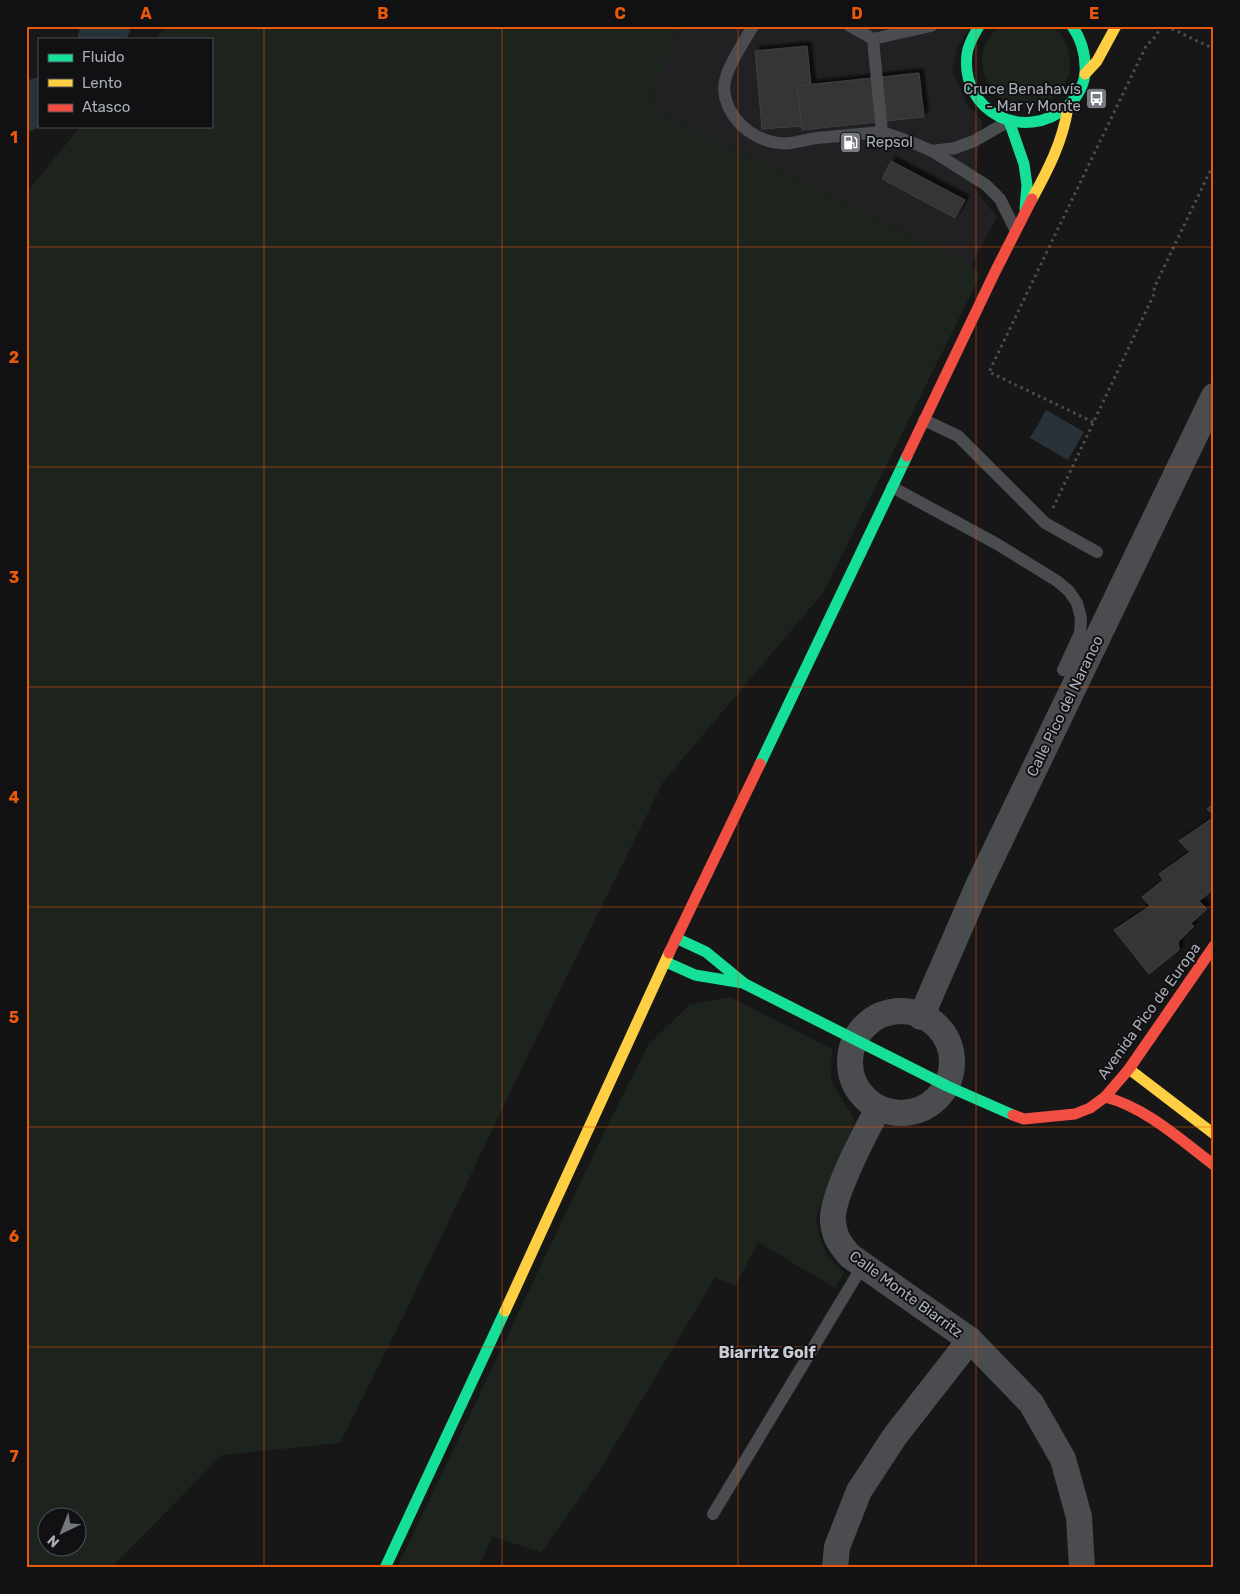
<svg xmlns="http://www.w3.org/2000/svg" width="1240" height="1594" font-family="Rubik,sans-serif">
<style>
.built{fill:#212123}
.green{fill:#1d241e;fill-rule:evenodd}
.water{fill:#2a3239}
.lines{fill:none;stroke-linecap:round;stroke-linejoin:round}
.river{stroke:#2a3239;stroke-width:41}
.building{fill:#353536;stroke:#3f4043;filter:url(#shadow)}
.path{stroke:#4d4e52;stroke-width:3;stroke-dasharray:2.5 4;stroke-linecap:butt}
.lane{stroke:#4b4c50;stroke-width:12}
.street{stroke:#4b4c50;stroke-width:26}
.fast{stroke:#16e098;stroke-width:11}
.slow{stroke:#ffcf43;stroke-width:11}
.jam{stroke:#f24e42;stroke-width:11}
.grid{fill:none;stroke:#e8590c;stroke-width:1;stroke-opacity:0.55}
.labels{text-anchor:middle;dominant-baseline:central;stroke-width:4;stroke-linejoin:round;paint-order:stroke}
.poi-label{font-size:15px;fill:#a8adb8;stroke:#111113;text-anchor:end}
.street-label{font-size:15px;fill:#a8adb8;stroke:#111113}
.neighbourhood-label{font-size:16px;font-weight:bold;fill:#c9ccd4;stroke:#111113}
.neatline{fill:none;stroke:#e8590c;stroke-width:2}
.grid-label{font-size:16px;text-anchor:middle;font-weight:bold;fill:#e8590c}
</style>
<defs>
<filter id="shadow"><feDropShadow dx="4.5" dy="-4.5" stdDeviation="1" flood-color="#0009"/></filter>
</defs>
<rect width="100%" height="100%" fill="#171717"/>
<!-- built -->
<path class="built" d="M682,26H970L957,49L952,70L967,104L982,121L974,188L997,217L971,265L657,111L651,94Z"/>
<!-- green -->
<g class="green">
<path d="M167,26H682L651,94L657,111L971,265L980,276L823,593L663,782L528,1055L403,1317L340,1443L222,1455L111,1568H26V193L81,126H211V39H155ZM48,1516H78V1546H48Z"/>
<path d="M1001,26H1051C1064,34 1069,48 1070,62C1071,75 1065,88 1055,96C1008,135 952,62 1001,26Z"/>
<path d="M730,997L832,1049L831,1081L855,1120L816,1217L820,1238L828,1257L844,1272L835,1288L758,1242L735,1286L715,1278L600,1470L541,1552L493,1537L478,1568H397L611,1118L649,1044L689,1005Z"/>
</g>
<!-- water -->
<path class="water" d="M1046,410L1084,432L1068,460L1030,438Z"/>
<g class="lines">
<!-- river -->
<g class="river">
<path d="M98,39L110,26"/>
<path d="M26,111L39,98"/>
</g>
</g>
<!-- building -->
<g class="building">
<path d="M807,46L815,125L762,129L755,51Z"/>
<path d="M919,73L924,117L802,130L797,86Z"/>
<path d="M891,161L965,200L955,218L882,179Z"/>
<path d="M1214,803V815L1207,809Z"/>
<path d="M1214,817V889L1199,901L1207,909L1190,924L1194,926L1178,942L1179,950L1149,974L1114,930L1150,906L1142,897L1163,880L1159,874L1190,852L1179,841Z"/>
</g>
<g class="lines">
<!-- path -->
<g class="path">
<path d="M1166,26L1214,49"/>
<path d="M1093,422L989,372L1146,46L1156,36L1161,26"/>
<path d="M1053,508L1155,292L1154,288L1214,163"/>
</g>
<!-- lane -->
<g class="lane">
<path d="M753,26C744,42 731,60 726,77C722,88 725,100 730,110C741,131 767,146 791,143C799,142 808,139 817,138C838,136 860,134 882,132"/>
<path d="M850,26L873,39L931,26"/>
<path d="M873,39L882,132L911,142L932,151L986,185L1000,199L1015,229"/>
<path d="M932,151L955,148L974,141L1009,121"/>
<path d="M924,420L958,436L1045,523L1097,552"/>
<path d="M892,487L997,544L1057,581L1069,591L1077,603L1081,618L1080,633L1063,670"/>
<path d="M713,1514L863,1265"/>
</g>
<!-- street -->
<g class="street">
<circle cx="901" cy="1062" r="51"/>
<path d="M921,1017L978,886L1214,396"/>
<path d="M878,1109C866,1131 830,1199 833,1222C835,1239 840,1244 850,1256L970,1340L1031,1403L1063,1459L1079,1517L1082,1568"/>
<path d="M835,1568L837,1547L859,1491L895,1436L970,1340"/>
</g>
<!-- fast -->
<g class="fast">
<path d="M979,26C974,35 968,44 967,54C960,112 1024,144 1068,106C1077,97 1084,86 1085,73C1086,56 1082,40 1072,26"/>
<path d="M1009,121L1024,164L1027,185L1025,209"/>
<path d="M760,764L907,456"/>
<path d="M676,938L706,952L745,984L947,1086L1013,1115"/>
<path d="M666,962L695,975L743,983"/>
<path d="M385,1568L505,1311"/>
</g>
<!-- slow -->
<g class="slow">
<path d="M1085,74L1097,61L1116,26"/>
<path d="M1032,199C1048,170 1063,141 1068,107"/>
<path d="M1129,1069L1214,1134"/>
<path d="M505,1311L669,953"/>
</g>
<!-- jam -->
<g class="jam">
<path d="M907,456L995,272L1032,199"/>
<path d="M669,953L760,764"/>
<path d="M1105,1097C1145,1107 1181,1140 1214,1165"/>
<path d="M1013,1115L1024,1119L1075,1114L1090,1108L1105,1097L1129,1069L1214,946"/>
</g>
</g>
<!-- grid -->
<path class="grid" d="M264,26V1568M502,26V1568M738,26V1568M976,26V1568M26,247H1214M26,467H1214M26,687H1214M26,907H1214M26,1127H1214M26,1347H1214"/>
<!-- icons -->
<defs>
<symbol id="bus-square" viewBox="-11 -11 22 22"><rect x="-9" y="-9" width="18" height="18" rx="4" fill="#757880" stroke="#111113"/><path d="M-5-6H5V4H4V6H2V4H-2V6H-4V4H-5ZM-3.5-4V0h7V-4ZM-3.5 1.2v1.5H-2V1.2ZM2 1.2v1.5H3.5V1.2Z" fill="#fff"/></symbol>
<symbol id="fuel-square" viewBox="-11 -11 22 22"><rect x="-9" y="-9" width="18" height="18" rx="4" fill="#757880" stroke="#111113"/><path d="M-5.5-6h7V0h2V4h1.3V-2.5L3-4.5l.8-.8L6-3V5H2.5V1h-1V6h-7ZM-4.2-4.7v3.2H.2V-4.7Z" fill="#fff"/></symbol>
</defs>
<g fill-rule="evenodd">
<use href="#bus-square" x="1084" y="86" width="25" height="25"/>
<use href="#fuel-square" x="838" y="130" width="25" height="25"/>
</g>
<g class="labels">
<!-- poi labels -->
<g class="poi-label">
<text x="1081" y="89">Cruce Benahavís<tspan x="1081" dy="17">- Mar y Monte</tspan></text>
<text x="866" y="142" text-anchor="start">Repsol</text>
</g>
<!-- street labels -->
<g class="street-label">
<text transform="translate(1065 706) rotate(-64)">Calle Pico del Naranco</text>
<text transform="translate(1149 1011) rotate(-54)">Avenida Pico de Europa</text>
<text transform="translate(906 1294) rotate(36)">Calle Monte Biarritz</text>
</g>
<!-- neighbourhood labels -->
<g class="neighbourhood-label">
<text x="767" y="1352">Biarritz Golf</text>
</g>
</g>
<!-- border -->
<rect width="1240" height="1594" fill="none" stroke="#111113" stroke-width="55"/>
<!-- legend -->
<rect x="38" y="38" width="175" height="90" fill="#111113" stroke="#4d4f55"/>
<rect x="48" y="54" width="25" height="8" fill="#16e098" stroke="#4d4f55"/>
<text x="82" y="62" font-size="15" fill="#a8adb8">Fluido</text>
<rect x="48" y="79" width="25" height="8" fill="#ffcf43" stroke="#4d4f55"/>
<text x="82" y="88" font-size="15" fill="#a8adb8">Lento</text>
<rect x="48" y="104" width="25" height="8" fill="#f24e42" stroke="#4d4f55"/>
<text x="82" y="112" font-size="15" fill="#a8adb8">Atasco</text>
<!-- north arrow -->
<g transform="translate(62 1532) rotate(223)"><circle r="24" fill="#111113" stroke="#4d4f55"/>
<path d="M0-4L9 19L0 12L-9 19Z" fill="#757880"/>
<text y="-8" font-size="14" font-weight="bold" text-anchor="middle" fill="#a8adb8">N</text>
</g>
<rect x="28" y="28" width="1184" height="1538" class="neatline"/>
<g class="grid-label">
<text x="146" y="19">A</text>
<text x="383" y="19">B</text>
<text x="620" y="19">C</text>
<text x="857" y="19">D</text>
<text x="1094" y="19">E</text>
<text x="14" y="143">1</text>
<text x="14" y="363">2</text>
<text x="14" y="583">3</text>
<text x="14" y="803">4</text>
<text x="14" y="1023">5</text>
<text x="14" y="1242">6</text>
<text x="14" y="1462">7</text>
</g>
</svg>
